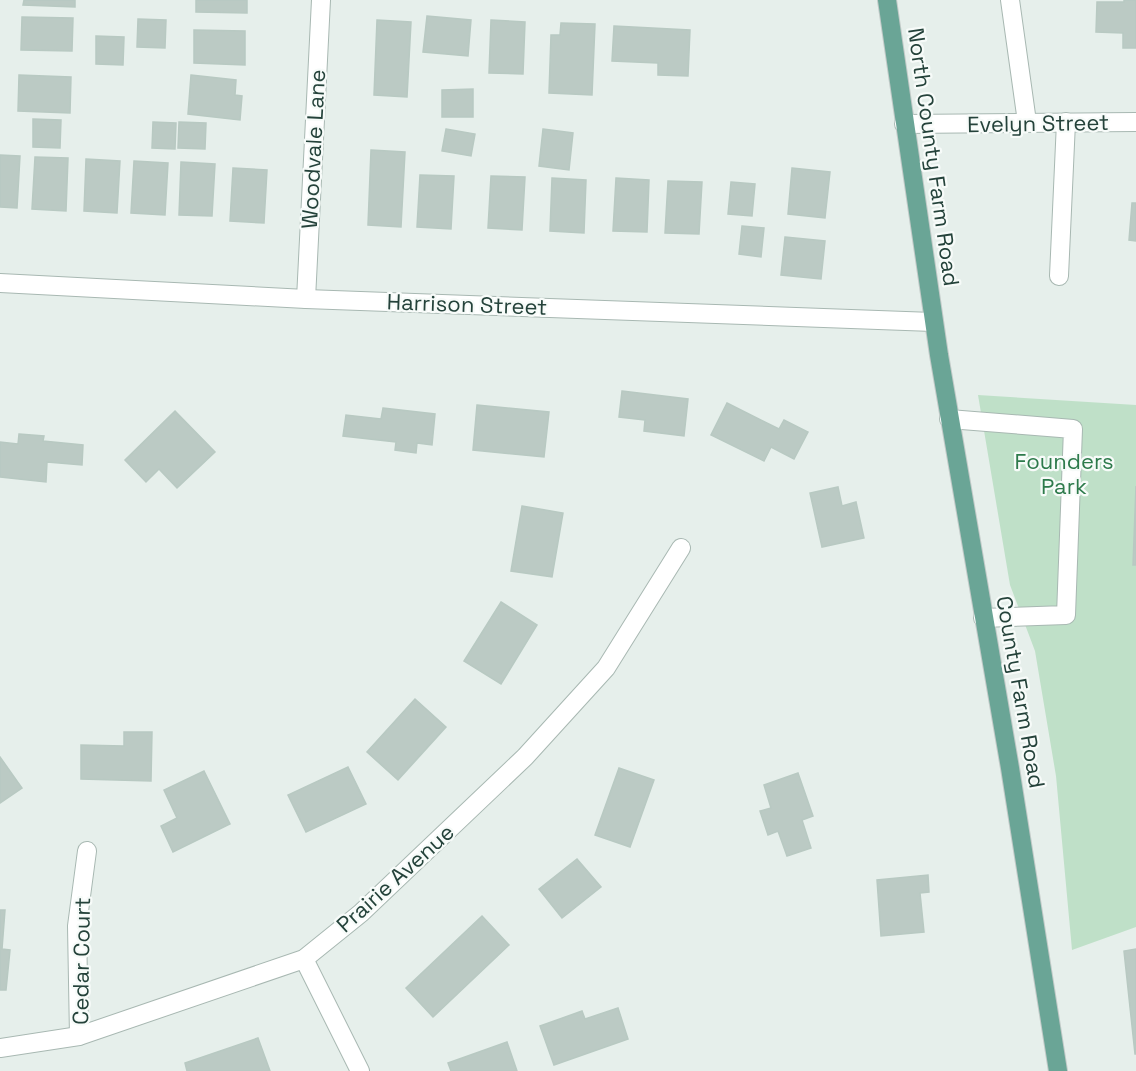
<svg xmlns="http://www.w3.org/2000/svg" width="1136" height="1071" font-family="'Space Grotesk',sans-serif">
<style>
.green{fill:#bfe0c8}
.building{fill:#bbcac4;stroke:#b8c9c2;stroke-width:1.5}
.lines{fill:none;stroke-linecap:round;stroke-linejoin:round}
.minor-casing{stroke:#a8b8b2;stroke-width:20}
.major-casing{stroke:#c2cac8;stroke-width:20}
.minor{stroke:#fff;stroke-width:18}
.major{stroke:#6aa596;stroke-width:18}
.labels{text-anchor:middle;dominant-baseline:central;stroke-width:4.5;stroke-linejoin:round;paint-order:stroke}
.street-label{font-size:22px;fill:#24423a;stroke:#f7fbf9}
.park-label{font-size:22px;fill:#2d7a4b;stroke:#f7fbf9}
</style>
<rect width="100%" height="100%" fill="#e6efeb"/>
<!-- green -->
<path class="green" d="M978,395L1136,405V927L1072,950L1056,776L1035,651L1010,585Z"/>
<!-- building -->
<g class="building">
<path d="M24,0H75V7L23,5Z"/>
<path d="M196,0H247V13L196,12Z"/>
<path d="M1124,0H1136V48H1123V33L1096,32L1097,2H1124Z"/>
<path d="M427,16L471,20L468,56L423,52Z"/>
<path d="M22,17L73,18L72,51L21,50Z"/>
<path d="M138,19L166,20L165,48L137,47Z"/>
<path d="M377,20L411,22L407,97L374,95Z"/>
<path d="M491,20L525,22L523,74L489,73Z"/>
<path d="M561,23L595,24L592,95L549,93L551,35H560Z"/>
<path d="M614,26L690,30L688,76L658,75V63L612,61Z"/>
<path d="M194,30L245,31V65L194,63Z"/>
<path d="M96,36L124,37L123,65L96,64Z"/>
<path d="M19,75L71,77L70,113L18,111Z"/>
<path d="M191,75L236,80L235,95L242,96L240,120L188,114Z"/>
<path d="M473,89V117H442V90Z"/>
<path d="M33,119L61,120L60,148L33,147Z"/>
<path d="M153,122L176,123L175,149L152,148Z"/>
<path d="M179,122L206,123L205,149L178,148Z"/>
<path d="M446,129L475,134L471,156L442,151Z"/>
<path d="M543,129L573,133L569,170L539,166Z"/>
<path d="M371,150L405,152L401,227L368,225Z"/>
<path d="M0,155L20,156L17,208L0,207Z"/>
<path d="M35,157L68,158L66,211L32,209Z"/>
<path d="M86,159L120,161L117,213L84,211Z"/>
<path d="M134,161L168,163L165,215L131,213Z"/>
<path d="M181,162L215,164L212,216L179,215Z"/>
<path d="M233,168L267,170L264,223L230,221Z"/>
<path d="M792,168L830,172L825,218L788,214Z"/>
<path d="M420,175L454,176L451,229L417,227Z"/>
<path d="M491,176L525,177L522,230L488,228Z"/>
<path d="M552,178L586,180L584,233L550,231Z"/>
<path d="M616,178L649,180L647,232L613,231Z"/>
<path d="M668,181L702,182L699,234L665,233Z"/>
<path d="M731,182L755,184L752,216L728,214Z"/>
<path d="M1132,203H1136V241L1129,240Z"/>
<path d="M742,226L764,228L761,257L739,254Z"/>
<path d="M785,237L825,241L821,279L781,275Z"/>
<path d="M622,391L688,399L684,436L644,431L645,420L619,417Z"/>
<path d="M727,403L779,429L784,420L808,432L794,459L771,447L764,461L711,435Z"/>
<path d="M477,405L549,412L544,457L473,450Z"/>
<path d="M383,408L435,414L432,445L417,443L416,453L395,450L396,442L343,436L346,415L381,419Z"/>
<path d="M175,411L215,452L177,488L159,469L146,482L125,460Z"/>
<path d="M19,434L44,436L43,441L83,445L82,465L47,462L46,482L0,477V442L18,444Z"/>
<path d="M1136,486V565H1133Z"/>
<path d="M838,487L842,506L856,502L864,538L822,547L810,493Z"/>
<path d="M522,506L563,513L552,577L511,571Z"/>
<path d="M501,602L537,625L501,684L464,661Z"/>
<path d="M415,699L446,727L398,780L367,752Z"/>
<path d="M124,732H152L151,781L81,779V745L124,746Z"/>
<path d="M0,757L22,788L0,803Z"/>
<path d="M348,767L366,804L306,832L288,795Z"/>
<path d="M619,768L654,780L630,847L595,835Z"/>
<path d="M204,771L230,824L173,852L161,826L177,818L164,790Z"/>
<path d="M798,773L813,816L802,820L811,848L787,856L778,831L768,835L760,811L771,808L764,785Z"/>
<path d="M577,859L601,887L562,918L539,889Z"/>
<path d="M928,875L929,892L920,893L924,932L881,936L877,880Z"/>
<path d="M0,910H5L2,949L10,950L6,990H0Z"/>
<path d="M482,916L509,945L433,1017L406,988Z"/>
<path d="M1136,949V1054H1135L1124,951Z"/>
<path d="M618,1008L628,1039L554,1065L540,1026L582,1011L585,1019Z"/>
<path d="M258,1038L270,1071H187L185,1063Z"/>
<path d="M507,1042L517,1071H451L448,1063Z"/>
</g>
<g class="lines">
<defs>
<g id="minor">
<path d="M1010,0L1027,122"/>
<path d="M904,124L1136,122"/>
<path d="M1059,276L1066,122"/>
<path d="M0,283L306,299L933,322"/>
<path d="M306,299L321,0"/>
<path d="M949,419L1073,429L1066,615L983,618"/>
<path d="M304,959L360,1071"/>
<path d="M79,1036L77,926L87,851"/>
<path d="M0,1048L79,1036L304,959L361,913L525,757L606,668L681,548"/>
</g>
<path id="major" d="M887,0L939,355L1010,768L1058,1071"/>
</defs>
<!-- minor casing -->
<use href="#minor" class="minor-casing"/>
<!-- major casing -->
<use href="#major" class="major-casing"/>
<!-- minor -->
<use href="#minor" class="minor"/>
<!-- major -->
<use href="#major" class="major"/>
</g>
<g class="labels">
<!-- street labels -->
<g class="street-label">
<text transform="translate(1038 123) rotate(-1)">Evelyn Street</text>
<text transform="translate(313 149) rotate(-87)">Woodvale Lane</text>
<text transform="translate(934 157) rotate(82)">North County Farm Road</text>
<text transform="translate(467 304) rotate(2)">Harrison Street</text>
<text transform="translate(1021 692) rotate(80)">County Farm Road</text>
<text transform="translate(395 878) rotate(-42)">Prairie Avenue</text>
<text transform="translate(81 961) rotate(-89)">Cedar Court</text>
</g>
<!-- park labels -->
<g class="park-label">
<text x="1064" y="461">Founders<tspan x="1064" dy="25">Park</tspan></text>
</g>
</g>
</svg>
